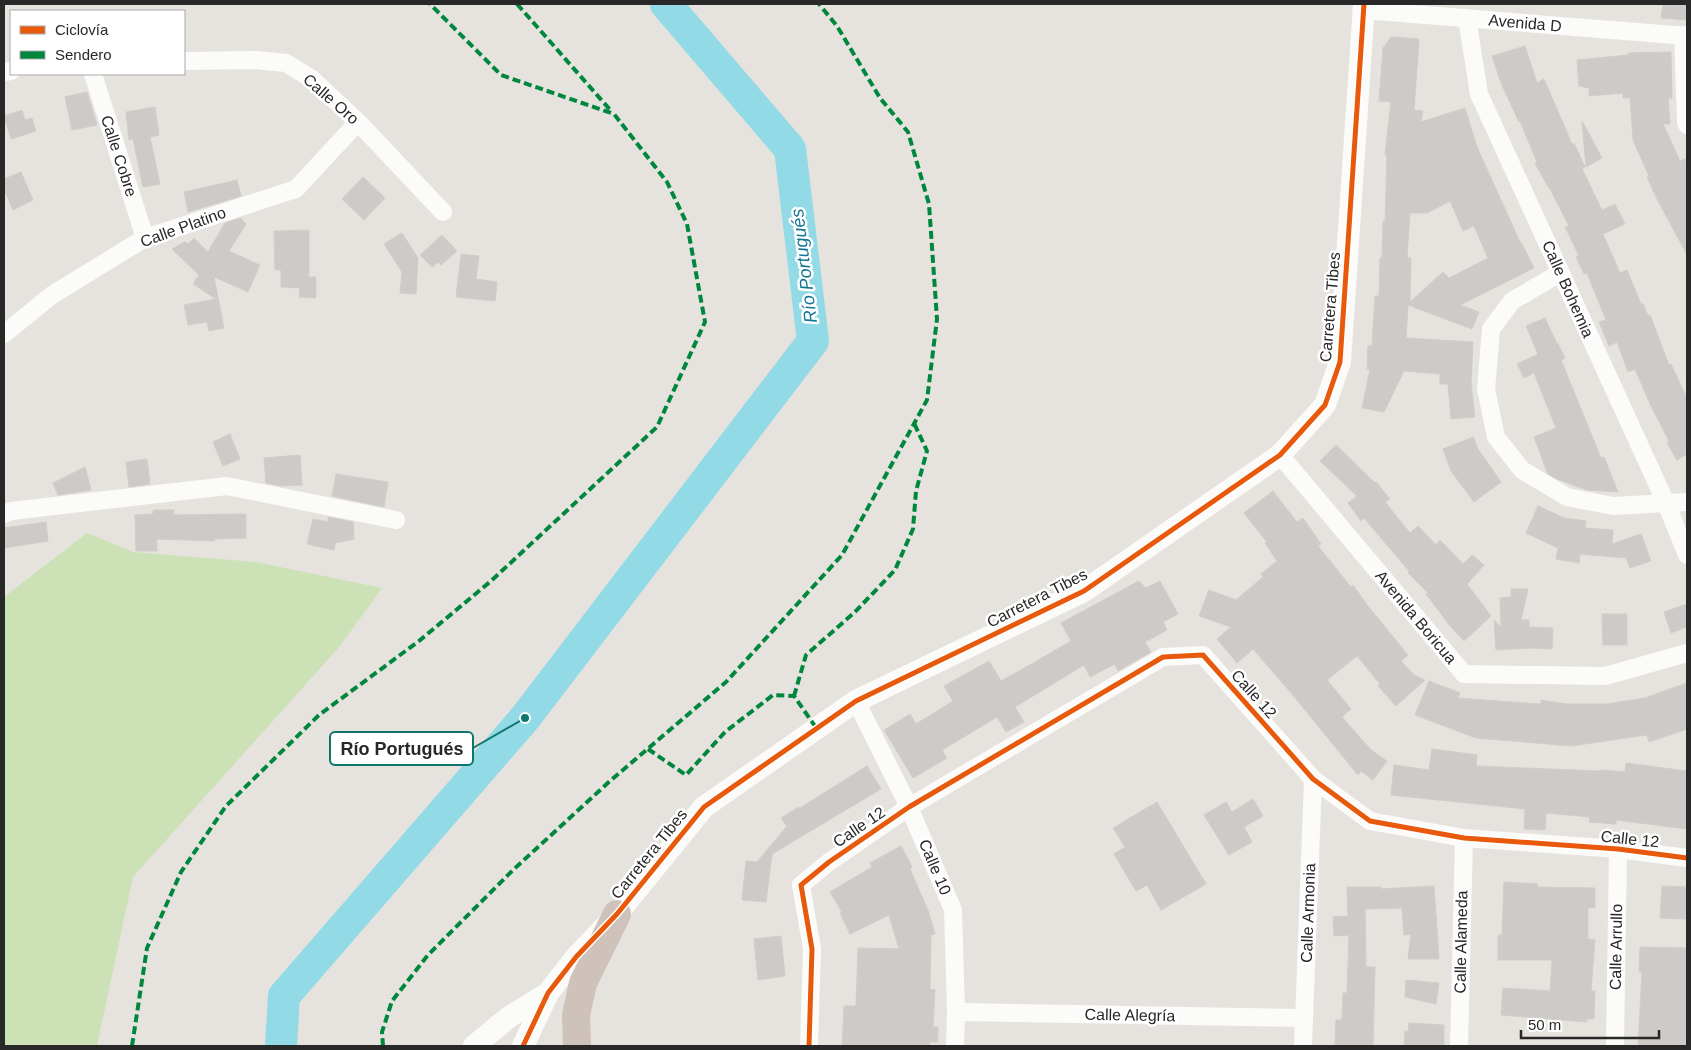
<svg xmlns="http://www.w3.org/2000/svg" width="1691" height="1050" font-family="Arial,sans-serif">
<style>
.green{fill:#cde1b7}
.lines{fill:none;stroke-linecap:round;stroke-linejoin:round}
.river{stroke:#92dae6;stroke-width:32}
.building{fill:#cdcac7;stroke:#d1ceca;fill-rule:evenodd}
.minor{stroke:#fbfbfa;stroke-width:18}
.tertiary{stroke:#fbfbfa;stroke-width:22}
.motorway{stroke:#cec2bb;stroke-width:28}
.quiet{stroke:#00873e;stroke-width:4;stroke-dasharray:8 4;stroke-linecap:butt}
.cycleway-casing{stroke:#fff;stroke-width:8}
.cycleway{stroke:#e8590c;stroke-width:5}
.labels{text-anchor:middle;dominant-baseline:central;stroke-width:5;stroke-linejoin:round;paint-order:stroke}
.street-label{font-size:16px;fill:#282828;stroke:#fff}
.water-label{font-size:18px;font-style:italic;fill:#117593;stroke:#fff}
.leader{fill:none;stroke:#0f766e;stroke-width:2}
.callout-dot{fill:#0f766e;stroke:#fff;stroke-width:2}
.callout{fill:#fff;stroke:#0f766e;stroke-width:2}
.callout-label{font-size:18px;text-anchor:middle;font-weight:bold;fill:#282828}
</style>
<rect width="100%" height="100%" fill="#e6e2de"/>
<!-- green -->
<path class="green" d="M87,533L133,552L256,562L382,588L340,646L133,877L97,1046H4V597Z"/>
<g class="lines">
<!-- river -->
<path class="river" d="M281,1046L284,996L525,718L813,341L790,149L666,4"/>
</g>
<!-- building -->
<g class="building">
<path d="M1663,4H1687V20L1661,18Z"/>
<path d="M1391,37L1419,39L1414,110L1423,111L1421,122L1465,108L1477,147L1520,242H1521L1534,268L1460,305L1479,312L1472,329L1408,305L1406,338L1473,342L1471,384L1475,417L1451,419L1448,384H1440V374L1404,371L1384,412L1362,408L1370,369H1367L1368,346H1372L1375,296H1379L1380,258H1382L1383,221L1385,222L1387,155H1385L1391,102L1379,101L1383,48ZM1450,201L1463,231L1474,226L1488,258L1449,278L1443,272L1410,302L1411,258H1407L1410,213H1427Z"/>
<path d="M1525,46L1537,83L1544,79L1572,144L1574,143L1585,167L1582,169L1602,210L1615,204L1625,224L1603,234L1620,273L1627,270L1641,304H1643L1648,316L1650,315L1669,365L1671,364L1687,399V454L1677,460L1667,443L1669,441L1651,406L1635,369L1628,372L1617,342L1609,346L1599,322L1606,320L1587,273L1584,274L1576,257L1579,256L1565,227L1569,226L1549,187H1548L1535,163L1537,162L1520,121L1519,122L1501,83L1492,56Z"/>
<path d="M1671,52L1672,98H1668L1670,124H1663L1680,161L1687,158V255L1657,199L1647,177L1649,176L1633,140L1630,98H1623V93L1589,96V88L1579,86L1577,60L1628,55V53Z"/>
<path d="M87,92L97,125L72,130L65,97Z"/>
<path d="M155,107L159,135L150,137L160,184L143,187L133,139L129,140L126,112Z"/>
<path d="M22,110L25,120L32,118L36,131L11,139L4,116Z"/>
<path d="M1582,121L1602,158L1586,167Z"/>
<path d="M21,172L33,200L13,210L4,189V179Z"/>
<path d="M363,177L385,198L364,220L342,199Z"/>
<path d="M237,180L241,196L188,212L184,192Z"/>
<path d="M241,218L246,224L229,251L260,265L248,292L214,277L224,328L209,331L207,322L188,325L184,305L216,299L193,284L199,275L172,249L185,242L188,244L194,238L208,252L225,223Z"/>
<path d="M309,230V277H316V298L299,297L300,288L281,287V270H275L274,231Z"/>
<path d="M402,233L418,258L416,294L400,293L402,272L384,244Z"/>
<path d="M442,235L457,251L441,265L438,262L432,267L420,255Z"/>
<path d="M461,254L479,256L476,279L497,282L495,301L456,297Z"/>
<path d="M1545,318L1557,344H1558L1565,358L1561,360L1601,458L1604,457L1618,492L1587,490L1557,479L1548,474L1534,437L1556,428L1534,373L1524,378L1517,364L1538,354L1526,326Z"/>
<path d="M230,434L240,459L223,466L213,442Z"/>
<path d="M1473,437L1478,449L1501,482L1474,502L1451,471L1443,449Z"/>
<path d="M1336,445L1375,483L1376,482L1390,499L1385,502L1410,533L1418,526L1436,545L1440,540L1463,564L1472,555L1484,565L1467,584L1491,616L1464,641L1451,627L1426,594L1428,593L1408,573L1409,571L1364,518L1361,521L1348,503L1357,496L1320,461Z"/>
<path d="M300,455L302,485L282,486L266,483L264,458Z"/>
<path d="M147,459L150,484L129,487L126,462Z"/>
<path d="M85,467L91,490L58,495L53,483Z"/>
<path d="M336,474L388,482L384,507L332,496Z"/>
<path d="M1273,491L1297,522L1303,518L1321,544L1318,546L1351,587L1353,585L1367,605L1408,655L1401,661L1414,675L1425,680L1396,706L1378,686L1380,684L1357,656L1327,680L1351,709L1342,717L1371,750L1387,761L1373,780L1361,771L1358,775L1292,694L1253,649L1237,663L1217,639L1231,627L1199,616L1209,590L1236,600L1263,577L1261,574L1277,561L1265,543L1267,542L1244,513Z"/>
<path d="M1538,506L1564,518L1586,521L1585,528L1613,530L1612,544L1641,534L1651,561L1630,568L1626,558L1580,554L1579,563L1556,559L1558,548L1526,533Z"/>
<path d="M153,510H174V515L246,514V538L214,539V541L157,539V551H136L135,515L153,514Z"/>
<path d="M328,517L353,522L354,539L335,543L334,550L307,544L313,519L328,522Z"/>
<path d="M46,522L48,541L4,548V528Z"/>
<path d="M1139,581L1146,588L1160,581L1178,614L1163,622L1167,630L1145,642L1151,652L1118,671L1115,664L1090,677L1084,665L1015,707L1024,722L1006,732L997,717L942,750L947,758L913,778L884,730L910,714L916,724L953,701L944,686L989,661L1001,681L1035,662L1071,641L1061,623Z"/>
<path d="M1511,589H1528L1521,620H1529V627L1553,628L1552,649L1530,648L1496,650L1494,620L1501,628L1500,598L1511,597Z"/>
<path d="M1687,604V627L1671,633L1664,612Z"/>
<path d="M1602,614H1627V645H1603Z"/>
<path d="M1429,681L1460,693L1458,698L1541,704V700L1566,704H1607L1645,698L1687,683V729L1649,742L1647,735L1571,746L1476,738L1415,715Z"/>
<path d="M1432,749L1477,755L1476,766L1601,771V770L1625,772L1626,763L1687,771V829L1616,820V824L1589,822L1590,817L1546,813L1545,830L1524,829L1525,809L1391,795L1394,765L1429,770Z"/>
<path d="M867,766L881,789L772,854L766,902L742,900L746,861L757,862L787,826L781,818L799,807L800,808Z"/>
<path d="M1253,799L1263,816L1244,827L1252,842L1229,855L1204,815L1226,802L1232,812Z"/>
<path d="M1157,802L1206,884L1161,910L1147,885L1136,891L1114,854L1125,847L1113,828Z"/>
<path d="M901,846L912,867L910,869L929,913L935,934L931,935L930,989L935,990L933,1027H938V1042H930L929,1046H842L844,1006H856L858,948L899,949L889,915L850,934L840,913L842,912L830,892L872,867L870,863Z"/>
<path d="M1504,882L1538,884L1537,887L1595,888V908H1588V939L1595,940L1591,991H1595L1594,1019H1587V1022L1501,1015L1503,988L1550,991L1552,960H1498V935H1502Z"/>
<path d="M1434,886L1439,959H1408L1411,934L1404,935L1402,908L1365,909L1366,967H1375L1373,1046H1335L1336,1020H1342L1343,993H1347L1349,935L1334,936L1333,917L1348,916L1347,887H1381V889Z"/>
<path d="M1662,886L1687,887V919L1660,918Z"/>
<path d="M781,936L785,976L758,980L754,939Z"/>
<path d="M1640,947L1687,948V1046H1638L1642,972H1639Z"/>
<path d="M1406,980L1439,983L1436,1004L1405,997Z"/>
<path d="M1409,1023L1444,1025V1046H1404L1405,1031L1408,1032Z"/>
</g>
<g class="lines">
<!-- minor -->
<g class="minor">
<path d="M1363,10L1687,36"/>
<path d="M1467,18L1479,94L1666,503L1687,555"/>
<path d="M1683,35L1686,121L1687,125"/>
<path d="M184,61L255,60L286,63L312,79L358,122L443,212"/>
<path d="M4,72L11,71"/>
<path d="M93,74L145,238"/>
<path d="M1560,273L1512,301L1491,329L1486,389L1496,437L1522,470L1567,497L1613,506L1687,502"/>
<path d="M4,334L52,295L145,238L296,189L358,122"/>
<path d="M1280,455L1464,674L1605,676L1687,653"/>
<path d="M4,514L11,511L227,486L396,520"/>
<path d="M856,701L909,807L953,910L956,1012L955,1046"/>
<path d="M956,1012L1304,1018"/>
<path d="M809,1046L812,949L801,885L829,862L909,807L1163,657L1203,655L1313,779L1370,821L1464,838L1618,849L1687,858"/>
<path d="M1303,1046L1313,779"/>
<path d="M1459,1046L1464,838"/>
<path d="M1615,1046L1618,849"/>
</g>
<!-- tertiary -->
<g class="tertiary">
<path d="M474,1046L509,1017L548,993"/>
<path d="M523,1046L548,993L576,957L617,914L704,807L856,701L1084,591L1280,455L1325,405L1340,362L1364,4"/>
</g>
<!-- motorway -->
<path class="motorway" d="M577,1046L576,1015L583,983L617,914"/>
<!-- quiet -->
<g class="quiet">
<path d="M517,4L612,112"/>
<path d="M794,696L806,655L855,612L895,570L913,529L916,491L927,451L914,423"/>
<path d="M648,749L686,775L725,732L773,695L794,696L817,729"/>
<path d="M132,1046L147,948L181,872L226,806L319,715L419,641L491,581L657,427L705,322L687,224L667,182L614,114L501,75L430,4"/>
<path d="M383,1046L382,1032L392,1001L428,955L513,870L610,781L726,682L842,555L927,400L937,319L929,204L908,132L880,98L837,26L819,4"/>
</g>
<defs>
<g id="cycleway">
<path d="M523,1046L548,993L576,957L617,914L704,807L856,701L1084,591L1280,455L1325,405L1340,362L1364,4"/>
<path d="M809,1046L812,949L801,885L829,862L909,807L1163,657L1203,655L1313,779L1370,821L1464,838L1618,849L1687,858"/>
</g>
</defs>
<!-- cycleway casing -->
<use href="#cycleway" class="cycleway-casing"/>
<!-- cycleway -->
<use href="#cycleway" class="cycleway"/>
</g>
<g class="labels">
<!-- street labels -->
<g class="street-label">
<text transform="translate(1525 23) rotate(5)">Avenida D</text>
<text transform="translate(331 99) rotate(41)">Calle Oro</text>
<text transform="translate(119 156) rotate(72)">Calle Cobre</text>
<text transform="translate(183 227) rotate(-20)">Calle Platino</text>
<text transform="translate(1568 289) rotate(66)">Calle Bohemia</text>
<text transform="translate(1330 307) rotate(-85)">Carretera Tibes</text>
<text transform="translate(1037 598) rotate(-27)">Carretera Tibes</text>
<text transform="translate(1416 617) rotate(50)">Avenida Boricua</text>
<text transform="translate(1254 694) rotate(48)">Calle 12</text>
<text transform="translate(859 827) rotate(-34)">Calle 12</text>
<text transform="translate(1630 839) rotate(6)">Calle 12</text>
<text transform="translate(649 854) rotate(-51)">Carretera Tibes</text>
<text transform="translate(935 867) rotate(67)">Calle 10</text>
<text transform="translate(1308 913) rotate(-88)">Calle Armonia</text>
<text transform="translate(1461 942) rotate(-89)">Calle Alameda</text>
<text transform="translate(1616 947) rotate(-89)">Calle Arrullo</text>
<text transform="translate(1130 1015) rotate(1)">Calle Alegría</text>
</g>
<!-- water labels -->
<g class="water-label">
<text transform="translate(804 266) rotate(-97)">Río Portugués</text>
</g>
</g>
<!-- callouts -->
<path class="leader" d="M525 718L473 748"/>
<circle class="callout-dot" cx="525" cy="718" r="5"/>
<rect class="callout" x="330" y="732" width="143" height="33" rx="5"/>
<g class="callout-label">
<text x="402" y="755">Río Portugués</text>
</g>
<!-- border -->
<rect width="1691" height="1050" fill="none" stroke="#282828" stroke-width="10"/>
<!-- legend -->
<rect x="10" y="10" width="175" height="65" fill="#ffffff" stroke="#a9a9a9"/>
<rect x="20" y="26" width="25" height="8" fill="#e8590c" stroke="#a9a9a9"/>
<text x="55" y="35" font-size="15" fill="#282828">Ciclovía</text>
<rect x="20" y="51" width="25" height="8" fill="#00873e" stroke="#a9a9a9"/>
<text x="55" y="60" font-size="15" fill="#282828">Sendero</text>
<!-- scale -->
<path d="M1521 1030v8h138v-8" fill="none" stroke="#282828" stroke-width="2.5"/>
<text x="1528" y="1030" font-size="15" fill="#282828" stroke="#ffffff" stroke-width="4" paint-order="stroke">50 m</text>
</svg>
